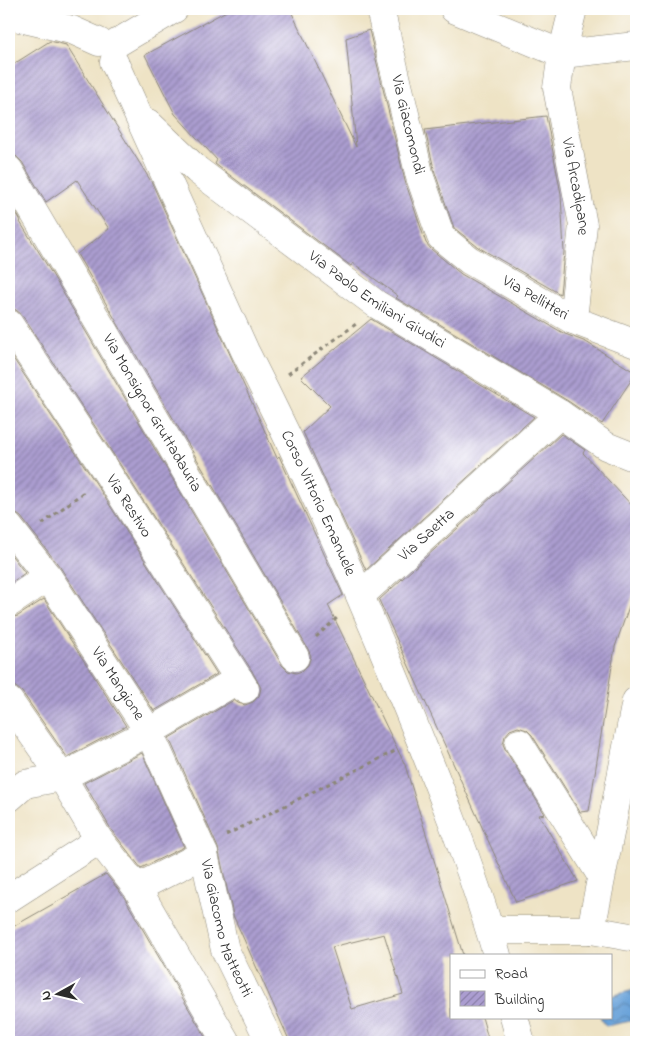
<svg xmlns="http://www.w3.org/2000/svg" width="645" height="1051" font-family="'Indie Flower',sans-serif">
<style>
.water{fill:url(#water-waves);stroke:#4a6682}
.building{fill:url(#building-hatch);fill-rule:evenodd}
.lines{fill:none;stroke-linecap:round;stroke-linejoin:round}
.minor-casing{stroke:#8c8778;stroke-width:29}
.path{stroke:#8c8778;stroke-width:3;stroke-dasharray:4 4;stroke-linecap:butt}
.minor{stroke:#fff;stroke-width:28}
.labels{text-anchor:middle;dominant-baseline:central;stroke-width:4;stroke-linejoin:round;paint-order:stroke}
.street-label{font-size:16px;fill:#2b2b2b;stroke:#fff}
</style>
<defs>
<pattern id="water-waves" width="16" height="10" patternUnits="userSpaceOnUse" patternTransform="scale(1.25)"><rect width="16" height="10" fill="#69a2d9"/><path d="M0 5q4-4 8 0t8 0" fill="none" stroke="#5784b0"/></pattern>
<pattern id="building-hatch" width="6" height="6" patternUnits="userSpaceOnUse" patternTransform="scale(1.25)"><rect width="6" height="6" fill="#ab9dd0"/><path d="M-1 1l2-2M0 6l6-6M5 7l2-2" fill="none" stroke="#8b80a9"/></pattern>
</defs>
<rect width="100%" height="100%" fill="#fff"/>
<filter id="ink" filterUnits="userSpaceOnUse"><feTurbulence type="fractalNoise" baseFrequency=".02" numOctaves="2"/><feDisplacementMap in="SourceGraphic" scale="10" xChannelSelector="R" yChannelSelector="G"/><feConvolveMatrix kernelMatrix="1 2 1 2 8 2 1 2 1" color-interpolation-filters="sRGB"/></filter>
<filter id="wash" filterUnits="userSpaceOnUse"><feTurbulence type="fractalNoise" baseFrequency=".0096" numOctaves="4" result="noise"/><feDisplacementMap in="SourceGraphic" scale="20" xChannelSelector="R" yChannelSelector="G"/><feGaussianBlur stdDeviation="1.12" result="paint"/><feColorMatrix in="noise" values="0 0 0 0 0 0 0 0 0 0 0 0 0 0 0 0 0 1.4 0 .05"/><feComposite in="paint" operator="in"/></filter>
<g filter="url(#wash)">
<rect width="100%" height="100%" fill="#eee3c5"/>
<!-- water -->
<path class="water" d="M634,990L636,993V1020L606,1026L600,1017H611V996Z"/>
<g id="blocks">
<!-- building -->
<g class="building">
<path d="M230,9H290L356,147L346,38L369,30L405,181L426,243L431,249L461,274L565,334L586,342L636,373L602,424L568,401L396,298L398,296L353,263L351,266L215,164L217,160L175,114L145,55Z"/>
<path d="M50,41L66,45L152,183L277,458L279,456L330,567L343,595L328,605L405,765L463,955H451V1017H482L489,1042H290L233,915L218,848L169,738L234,700L238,703L245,705L253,702L259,696L261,688L252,671L121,466L22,315L16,310L9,308V200L21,221L20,222L42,257L282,665L288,671L296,673L302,671L308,665L311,656L308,649L77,254L109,229L77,180L46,202L22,162L16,156L9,154V67ZM384,934L403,994L352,1009L332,947Z"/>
<path d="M546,116L561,194L564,252L560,294L478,247L454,228L435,173L425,130Z"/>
<path d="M371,319L534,417L366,570L303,432L330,406L301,377Z"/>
<path d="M9,352L95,482L217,674L154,711L60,567L21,517L15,513L9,512Z"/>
<path d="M561,434L585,450L583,453L636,510V586L615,647L589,811L580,812L532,735L527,730L518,727L510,730L505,736L503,744L506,751L545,814L539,815L578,881L516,902L379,600Z"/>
<path d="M9,552L25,573L9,584Z"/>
<path d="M44,599L126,726L67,757L22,692L16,687L9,686V618L18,616Z"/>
<path d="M142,753L184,847L141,868L112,831L84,783Z"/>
<path d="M106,874L124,897L208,1042H9V929Z"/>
</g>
</g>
</g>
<g filter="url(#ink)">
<use href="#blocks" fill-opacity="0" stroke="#8c8778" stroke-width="1"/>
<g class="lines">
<defs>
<g id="minor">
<path id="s1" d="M380,9L420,177L441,237L469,260L573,320L636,344"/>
<path d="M454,9L562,54L636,46"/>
<path id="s2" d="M573,9L562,54L557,88L583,225L573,320"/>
<path d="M20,18L72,30L99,42"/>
<path d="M117,43L174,9"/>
<path id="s3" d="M114,62L245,351C301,461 352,574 399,688C435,775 471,864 497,955"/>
<path id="s4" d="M148,123L197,170L376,304L560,414L606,446L636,458"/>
<path id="s5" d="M9,170L295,657"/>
<path id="s6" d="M9,324L108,474L245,689"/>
<path id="s7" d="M9,527L48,577L149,732L204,854L225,950L270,1042"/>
<path id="s8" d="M361,595L560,414"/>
<path d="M9,603L48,577"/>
<path d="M9,701L62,777L99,840L137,888L204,854"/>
<path d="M519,743L601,875"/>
<path d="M9,798L25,784L62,777L149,732L239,679"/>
<path d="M137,888L226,1042"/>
<path d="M9,898L99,840"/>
<path d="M490,930H591L636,938"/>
<path d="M591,930L636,701"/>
<path d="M514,1017L521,1042"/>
</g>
</defs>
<!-- minor casing -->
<use href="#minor" class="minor-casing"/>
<!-- path -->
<g class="path">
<path d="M288,374L356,324"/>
<path d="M42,524L85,491"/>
<path d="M316,637L337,618"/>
<path d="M226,835L395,751"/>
</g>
<!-- minor -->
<use href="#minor" class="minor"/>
</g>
</g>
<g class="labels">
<!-- street labels -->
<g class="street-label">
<text stroke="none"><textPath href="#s1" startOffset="119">Via Giacomondi</textPath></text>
<text stroke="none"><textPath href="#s2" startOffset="181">Via Arcadipane</textPath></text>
<text stroke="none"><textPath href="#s1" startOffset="349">Via Pellitteri</textPath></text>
<text stroke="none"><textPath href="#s4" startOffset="290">Via Paolo Emiliani Giudici</textPath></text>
<text stroke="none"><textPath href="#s5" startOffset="282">Via Monsignor Gruttadauria</textPath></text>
<text stroke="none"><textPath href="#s3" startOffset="486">Corso Vittorio Emanuele</textPath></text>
<text stroke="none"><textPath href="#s6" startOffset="218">Via Restivo</textPath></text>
<text stroke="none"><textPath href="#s8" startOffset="89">Via Saetta</textPath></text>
<text stroke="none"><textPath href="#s7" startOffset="191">Via Mangione</textPath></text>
<text stroke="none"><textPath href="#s7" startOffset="460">Via Giacomo Matteotti</textPath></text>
</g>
</g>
<!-- margin -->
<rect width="645" height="1051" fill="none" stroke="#fff" stroke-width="30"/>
<!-- legend -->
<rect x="450" y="954" width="162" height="65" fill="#ffffff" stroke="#aaaaaa"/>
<rect x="460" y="970" width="25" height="8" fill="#ffffff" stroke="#aaaaaa"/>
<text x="495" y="978" font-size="15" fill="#2b2b2b">Road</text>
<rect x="460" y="991" width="25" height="15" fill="url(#building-hatch)" stroke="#aaaaaa"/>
<text x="495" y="1004" font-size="15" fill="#2b2b2b">Building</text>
<!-- north arrow -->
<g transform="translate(58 994) rotate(262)" stroke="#ffffff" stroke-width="4" paint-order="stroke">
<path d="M0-4L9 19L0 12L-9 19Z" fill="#2b2b2b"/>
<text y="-8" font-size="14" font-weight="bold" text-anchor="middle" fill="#2b2b2b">N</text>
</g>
</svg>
